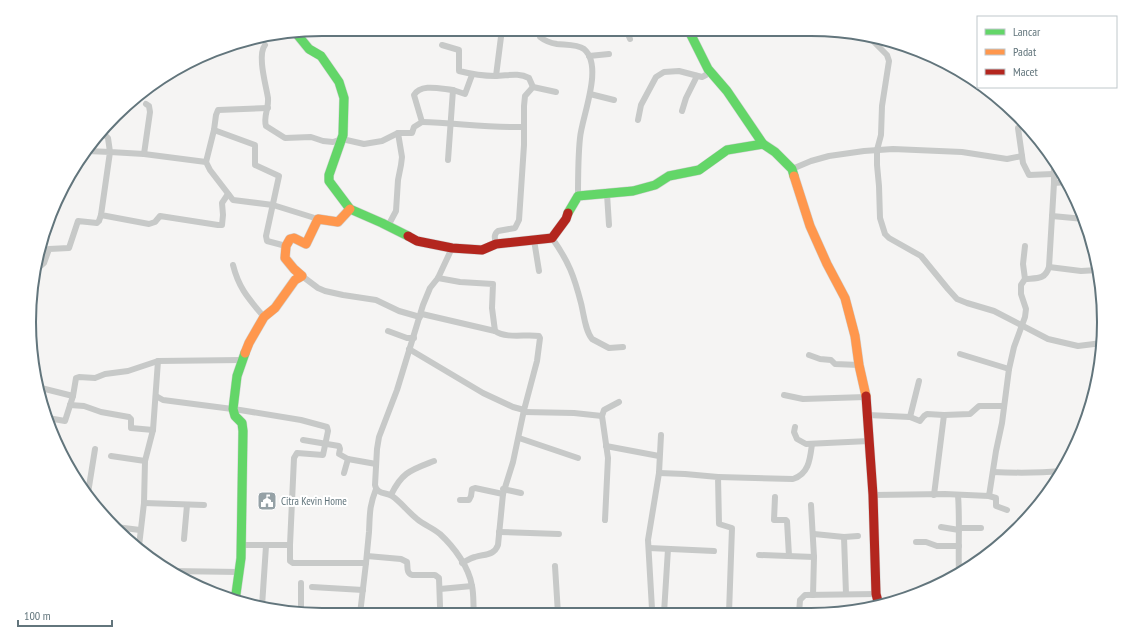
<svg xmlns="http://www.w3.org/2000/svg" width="1133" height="644" font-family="'PT Sans Narrow',sans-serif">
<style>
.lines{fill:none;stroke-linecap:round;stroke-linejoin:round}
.fast-casing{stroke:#d0d1d1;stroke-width:10}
.slow-casing{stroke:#d0d1d1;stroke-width:10}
.jam-casing{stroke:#d0d1d1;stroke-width:10}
.street{stroke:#c7c9c8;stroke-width:6}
.fast{stroke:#63d668;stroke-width:9}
.slow{stroke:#ff974d;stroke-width:9}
.jam{stroke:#b3261e;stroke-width:9}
.labels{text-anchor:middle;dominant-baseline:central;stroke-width:4;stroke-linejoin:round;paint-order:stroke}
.poi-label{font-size:11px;fill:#62757c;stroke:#fff;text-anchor:start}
.rim{fill:none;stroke:#62757c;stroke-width:2}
</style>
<rect width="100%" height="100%" fill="#f5f4f3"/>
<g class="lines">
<defs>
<g id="fast">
<path d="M688,29L708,69L727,91L763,144L775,152L792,169L794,176"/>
<path d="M296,33L309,49L321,56L339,82L344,98L343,135L329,175V181L350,209L382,223L408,236"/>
<path d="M568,213L578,196L633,191L655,185L669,176L699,170L727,150L763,144"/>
<path d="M235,601L241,558L243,431L242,423L235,416L233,409L237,376L245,353"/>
</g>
<g id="slow">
<path d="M794,176L810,226L827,264L845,298L855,336L859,365L866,396"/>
<path d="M245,353L249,343L264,317L275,308L295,280L302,276L294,269L285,258L286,246L290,239L294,238L306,244L318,219L338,222L350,209"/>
</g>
<g id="jam">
<path d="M408,236L417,241L452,248L482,250L496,244L552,238L566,219L568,213"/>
<path d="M866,396L873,495L876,594L879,605"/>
</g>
</defs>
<!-- fast casing -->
<use href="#fast" class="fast-casing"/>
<!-- slow casing -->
<use href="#slow" class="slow-casing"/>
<!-- jam casing -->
<use href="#jam" class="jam-casing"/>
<!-- street -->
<g class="street">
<path d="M540,29V37C545,41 551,43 557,44C565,45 577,44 584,49C604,66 582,116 580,138C578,157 578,177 578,196"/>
<path d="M626,29L630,39"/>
<path d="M869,37L887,55L889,61L882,106L881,135L877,150V165L879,186L880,218L885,234L889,238L921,256L948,289L957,299L967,303L994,311L1048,339L1078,346L1102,343"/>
<path d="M265,45C257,55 266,85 268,98C269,108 263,117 266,126L285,138L311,137L323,141L333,142L342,139L364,144L382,141L398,133H412L414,127L422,122L414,95C421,83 441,89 453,90"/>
<path d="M442,45L459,50V71C471,74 483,76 495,76C507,76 518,72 529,78L533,87"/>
<path d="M589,56L609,54"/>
<path d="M496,76L502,29"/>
<path d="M590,94L614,100"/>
<path d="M682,111L686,98L697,76"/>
<path d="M638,120L641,105L656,77L664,72L679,71L702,77L706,75L708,69"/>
<path d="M422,122C456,123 490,128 524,127"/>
<path d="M1018,128L1023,163L1029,175L1053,174"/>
<path d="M214,130L255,145V165L279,176L266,236L267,241L286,246"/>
<path d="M103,133L108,138L110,152L144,154L206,162L210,170L233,200L273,205L318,219"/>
<path d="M87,151L110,152L101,215L149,224L155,222L160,216L218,225H222L223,215L222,203L228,194"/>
<path d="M144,154L150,112L149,106L146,104"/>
<path d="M448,160L453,90L465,94L472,75"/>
<path d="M206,162L214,130L216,115L218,110L268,108"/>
<path d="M792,169L811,161L829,156L864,151L893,149L962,152L1007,159L1022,156"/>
<path d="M1054,183L1067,182"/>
<path d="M607,194L609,225"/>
<path d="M1052,216L1084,219"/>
<path d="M388,226L396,211L398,180L401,165L402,157L398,133"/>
<path d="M552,238C569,262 574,276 581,303C584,315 585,330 592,339L609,348L623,347"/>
<path d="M534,240L539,271"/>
<path d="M496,244C495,239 493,235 498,231L515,228L519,220L524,145V106L525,96L533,87L556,92"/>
<path d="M452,248L438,278L430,288L423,305L397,390L379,437L377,449L375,485C377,495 386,492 392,496C401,502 408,512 417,519C424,525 433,528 440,534C454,547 469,567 472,586C474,595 473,605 474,614"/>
<path d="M233,265C239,289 249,299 264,317"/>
<path d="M1049,267L1081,271L1098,270"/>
<path d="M37,269L44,263L49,249L69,248L78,221L97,223L99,221L101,215"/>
<path d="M302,276L318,288L325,291L343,295L376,300L399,311L420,317"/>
<path d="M438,278L460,282L493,284L492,308L495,331C507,339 525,334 539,336L540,338L537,361L524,410L513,462L503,494L498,545C494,556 484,554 475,557C471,558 466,561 462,563"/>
<path d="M1025,279L1023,264L1025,246"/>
<path d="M422,314L495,331"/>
<path d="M388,331L407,338H414"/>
<path d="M409,349L483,393L513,407L524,410"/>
<path d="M960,354L1009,369"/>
<path d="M809,355L820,359L831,360L835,364L859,365"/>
<path d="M41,388L73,396"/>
<path d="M784,395L803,399L866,397"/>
<path d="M156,396L163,400L240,410L301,420L327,427L328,431L323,455L297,453L294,458L290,545"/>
<path d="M70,405L84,406L101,412L129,417L131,419V428L153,430"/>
<path d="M524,412L574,413L602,416"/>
<path d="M868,415L910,417L920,421L924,416L927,414L944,415L970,414L979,406H1004"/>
<path d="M910,417L919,381"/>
<path d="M48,418L65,421L73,396L76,378L79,377L95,378L105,374L128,371L158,361L242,360"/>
<path d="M795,427L794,432L797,439L806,444L869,441"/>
<path d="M519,438L578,458"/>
<path d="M303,440L339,446L340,449L339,454L348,459"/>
<path d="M606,446L659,456"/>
<path d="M111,456L145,461"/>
<path d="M993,472C1016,473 1039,473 1063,471"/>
<path d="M344,473L348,459L376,464"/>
<path d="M659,473L685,474L718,477L719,524L732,528L729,613"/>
<path d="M718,477L793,479C809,474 810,459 812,444"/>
<path d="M503,489L521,493"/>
<path d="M88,493L95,449"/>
<path d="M391,495C402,472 411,470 434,461"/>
<path d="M873,495L945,494L989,496L996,451L1002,423L1009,369L1014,347L1025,317L1026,309L1021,294V285L1025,279C1037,278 1045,280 1049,267L1054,183V160"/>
<path d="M934,495L944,415"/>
<path d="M958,495C960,521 958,547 959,573"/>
<path d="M989,496L996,498V506L1007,510"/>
<path d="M775,497L774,520H786L787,521L789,556"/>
<path d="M460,500H469L471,496L472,489L475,488L503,494"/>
<path d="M144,503L204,505"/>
<path d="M811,505L814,557L813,595"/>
<path d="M605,520L608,458L602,416L604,410L619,402"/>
<path d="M116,527L140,530"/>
<path d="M941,527L959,530"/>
<path d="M960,528H981"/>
<path d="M499,532L559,534"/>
<path d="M814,534L844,537L846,594"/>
<path d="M844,537L858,536"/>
<path d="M184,539L187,505"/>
<path d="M916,542H926L937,546H959"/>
<path d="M241,545H290V561L293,563H366C367,553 368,542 369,532C370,514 369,507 376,489"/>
<path d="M139,546L144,503L145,461L153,430L158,361"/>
<path d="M649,548L714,551"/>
<path d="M759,555L814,557"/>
<path d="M367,556L401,559L407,562C408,567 406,573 412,575H435L439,578L440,606"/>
<path d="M555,566L558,614"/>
<path d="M170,571L240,572"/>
<path d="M312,587L363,590"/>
<path d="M440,589L472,586"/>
<path d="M262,606L266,546"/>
<path d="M652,609L648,540L659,473L661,435"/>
<path d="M664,612L676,613"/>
<path d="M664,613L668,549"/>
<path d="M799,613L800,600L805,595L876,594"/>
<path d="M301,614V583"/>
<path d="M360,614L366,563"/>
</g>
<!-- fast -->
<use href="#fast" class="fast"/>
<!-- slow -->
<use href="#slow" class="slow"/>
<!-- jam -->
<use href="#jam" class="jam"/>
</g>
<!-- icons -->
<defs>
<symbol id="civic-square" viewBox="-11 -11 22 22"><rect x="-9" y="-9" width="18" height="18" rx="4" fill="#95a1a6" stroke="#fff"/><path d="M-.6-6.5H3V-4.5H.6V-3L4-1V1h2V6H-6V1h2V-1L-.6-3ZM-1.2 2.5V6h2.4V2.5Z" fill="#fff"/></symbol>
</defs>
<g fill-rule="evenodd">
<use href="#civic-square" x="256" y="490" width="22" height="22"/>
</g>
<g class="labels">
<!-- poi labels -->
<g class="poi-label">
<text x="281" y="501">Citra Kevin Home</text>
</g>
</g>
<!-- crop -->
<path d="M0 0H1133V644H0ZM322 36H811A286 286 0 0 1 1097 322V322A286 286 0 0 1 811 608H322A286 286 0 0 1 36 322V322A286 286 0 0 1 322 36Z" fill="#fff" fill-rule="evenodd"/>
<path class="rim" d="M322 36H811A286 286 0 0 1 1097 322V322A286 286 0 0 1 811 608H322A286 286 0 0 1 36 322V322A286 286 0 0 1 322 36Z"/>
<!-- legend -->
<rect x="977" y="16" width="140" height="72" fill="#ffffff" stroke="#c0c8cb"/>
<rect x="985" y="29" width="20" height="6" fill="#63d668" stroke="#c0c8cb"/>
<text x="1013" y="36" font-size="12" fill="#62757c">Lancar</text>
<rect x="985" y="49" width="20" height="6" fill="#ff974d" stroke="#c0c8cb"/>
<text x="1013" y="56" font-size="12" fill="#62757c">Padat</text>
<rect x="985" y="69" width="20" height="6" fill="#b3261e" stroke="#c0c8cb"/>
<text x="1013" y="76" font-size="12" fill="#62757c">Macet</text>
<!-- scale -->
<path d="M18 620v6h94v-6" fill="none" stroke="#62757c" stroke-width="2"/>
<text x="24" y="620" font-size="12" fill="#62757c" stroke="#ffffff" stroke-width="3" paint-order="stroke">100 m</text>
</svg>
